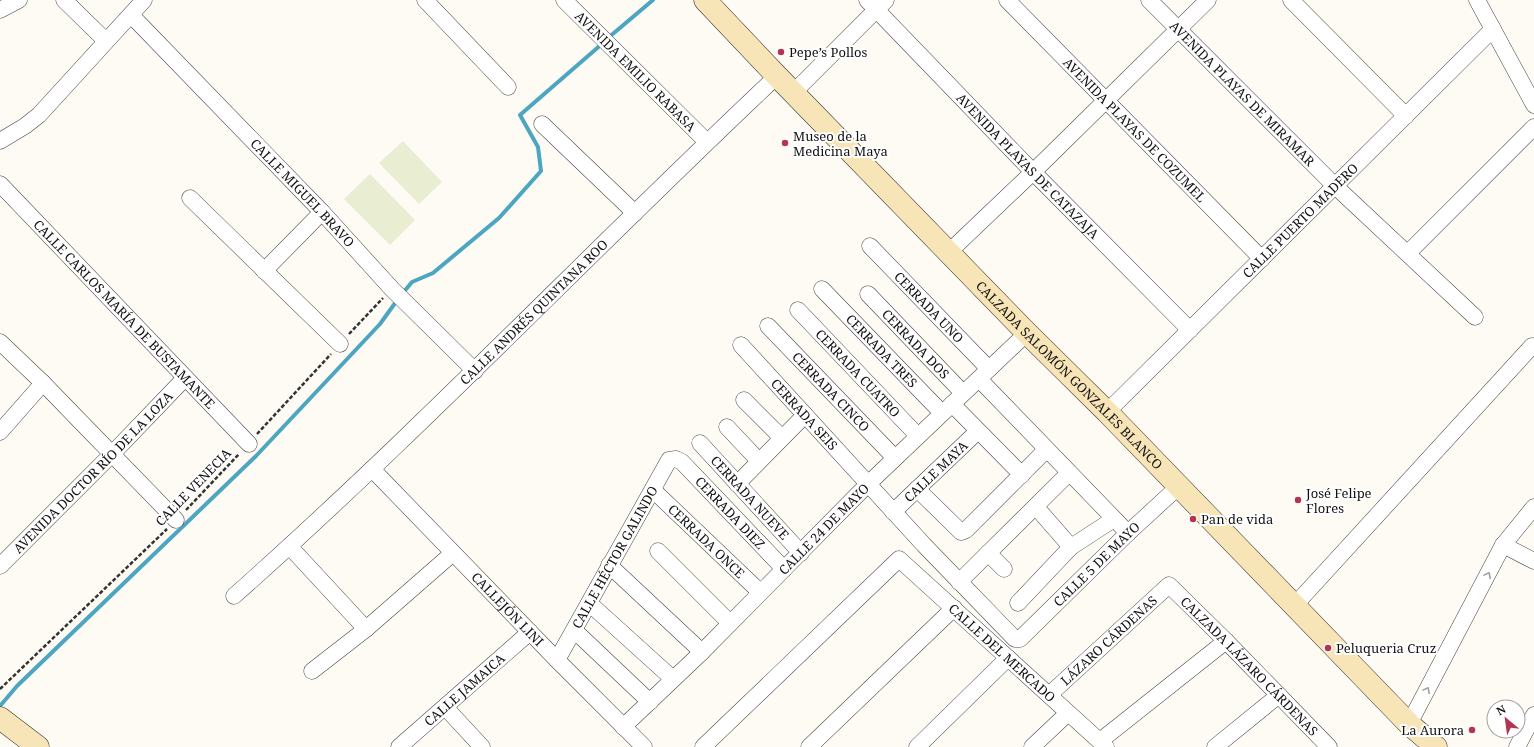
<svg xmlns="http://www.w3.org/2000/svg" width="1534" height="747" font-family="'Noto Serif',serif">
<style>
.pitch{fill:#e9eed2}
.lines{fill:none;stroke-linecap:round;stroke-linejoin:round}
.stream{stroke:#4ca6c1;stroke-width:4}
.street-casing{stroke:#444;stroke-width:17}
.secondary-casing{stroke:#333;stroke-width:23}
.path{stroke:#333;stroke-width:2.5;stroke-dasharray:4 2;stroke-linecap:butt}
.street{stroke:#fff;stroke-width:16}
.secondary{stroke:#f7e5b7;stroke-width:22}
.oneway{stroke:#a0a0a0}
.poi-dot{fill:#b43551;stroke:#fff;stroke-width:1.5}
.labels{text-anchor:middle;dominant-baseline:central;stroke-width:4;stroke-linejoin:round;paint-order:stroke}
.poi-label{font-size:13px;fill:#111;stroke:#fff;text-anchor:start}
.street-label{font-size:13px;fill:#111;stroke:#fff}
</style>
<rect width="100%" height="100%" fill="#fefbf5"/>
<!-- pitch -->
<g class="pitch">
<path d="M403,141L442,182L419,204L379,163Z"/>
<path d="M370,174L415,220L390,245L344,199Z"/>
</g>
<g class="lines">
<!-- stream -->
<g class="stream">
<path d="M608,38L653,0"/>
<path d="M402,294L412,282L433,273L499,218L541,171L538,147L520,115L603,43"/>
<path d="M0,706L17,686L256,456L380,324L398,299"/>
</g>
<defs>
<g id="street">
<path d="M64,0L106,41"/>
<path d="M425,0L508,87"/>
<path id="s1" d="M564,0L707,142"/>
<path id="s2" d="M867,0L1033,172L1190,330"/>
<path id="s3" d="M1007,0L1262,259"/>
<path id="s4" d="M1149,0L1335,186L1475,317"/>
<path d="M1291,0L1406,116"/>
<path d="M1477,0L1534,105"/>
<path d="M0,10L19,0"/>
<path id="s5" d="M131,15L322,212L392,289L475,371"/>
<path d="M794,92L886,0"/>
<path d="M542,124L635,213"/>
<path d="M0,141L25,126L39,115L144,0"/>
<path id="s6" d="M0,184L249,444"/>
<path d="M190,198L340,344"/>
<path id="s7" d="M870,246L989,369"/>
<path d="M949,252L1033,172L1208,0"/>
<path d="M1408,253L1534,127"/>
<path d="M264,271L322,212"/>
<path id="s8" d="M822,289L942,413"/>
<path id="s9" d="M868,294L963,393"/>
<path id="s10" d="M798,310L918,436"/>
<path id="s11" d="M768,326L895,458"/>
<path d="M0,342L43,383L176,520"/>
<path id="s12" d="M741,345L924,545L1015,639H1020L1128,533L1178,487"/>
<path d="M979,379L1128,533"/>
<path d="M744,400L782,438"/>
<path d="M952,404L1022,475"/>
<path id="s13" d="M1107,412L1493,29"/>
<path d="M727,427L759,461"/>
<path d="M0,432L43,383"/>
<path id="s14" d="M700,443L801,553"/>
<path id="s15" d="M372,469L557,660L644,747"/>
<path d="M737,484L805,415"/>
<path d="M917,489L961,532L966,530L1046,450"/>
<path id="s16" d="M653,490L760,592"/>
<path d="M1036,507L1071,547"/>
<path id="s17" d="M893,512L978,431"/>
<path d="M1503,545L1534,561"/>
<path d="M290,547L366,629"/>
<path d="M658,551L730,623"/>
<path d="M988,553L1004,569"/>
<path d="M609,565L702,652"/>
<path id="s18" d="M0,566L112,454L185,378"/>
<path d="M959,582L1069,473"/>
<path id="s19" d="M234,596C422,429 595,247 777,76"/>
<path d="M589,603L673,679"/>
<path d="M1018,603L1071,547L1114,519"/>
<path d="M1294,606L1532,346"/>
<path d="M574,630L650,702"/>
<path id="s20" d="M557,660L669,460L676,459L682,462L784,569"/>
<path d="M312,671L366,629L453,553"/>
<path id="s21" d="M1049,695L1169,585L1226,641L1329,747"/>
<path d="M445,707L482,747"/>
<path d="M1409,724L1503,545L1534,507"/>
<path id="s22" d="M623,727L702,652L868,484L1027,333"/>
<path d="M1100,741L1226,641"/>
<path id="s23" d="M399,747L530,632"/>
<path id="s24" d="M703,747L899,559L1106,747"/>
<path d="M809,747L954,608"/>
<path d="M917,747L1008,658"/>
<path d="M1032,747L1068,713"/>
<path d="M1215,747L1279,695"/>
<path d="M1517,747L1534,715"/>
</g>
<g id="secondary">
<path id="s25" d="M705,0L777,76L1027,333L1107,412L1409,724L1436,747"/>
<path d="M0,718L38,747"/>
</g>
</defs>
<!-- street casing -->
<use href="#street" class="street-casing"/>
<!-- secondary casing -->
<use href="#secondary" class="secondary-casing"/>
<!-- path -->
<g class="path">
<path d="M349,334L383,298"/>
<path d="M257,434L331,354"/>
<path d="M186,510L239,454"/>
<path d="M0,689L167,529"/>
</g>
<!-- street -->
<use href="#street" class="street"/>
<!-- secondary -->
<use href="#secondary" class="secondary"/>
</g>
<!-- one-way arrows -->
<defs><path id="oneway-chevron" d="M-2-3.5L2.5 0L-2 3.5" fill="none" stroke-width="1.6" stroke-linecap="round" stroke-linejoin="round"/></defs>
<g class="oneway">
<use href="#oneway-chevron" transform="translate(1488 575) rotate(-62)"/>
<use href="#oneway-chevron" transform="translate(1427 690) rotate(-62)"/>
</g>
<!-- markers -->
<g class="poi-dot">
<circle cx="781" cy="52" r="4"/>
<circle cx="785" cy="143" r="4"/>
<circle cx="1298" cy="500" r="4"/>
<circle cx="1193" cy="519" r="4"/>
<circle cx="1328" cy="648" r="4"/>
<circle cx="1472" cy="730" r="4"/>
</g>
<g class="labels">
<!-- poi labels -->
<g class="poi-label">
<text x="789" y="52">Pepe’s Pollos</text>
<text x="793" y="136">Museo de la<tspan x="793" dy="15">Medicina Maya</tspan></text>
<text x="1306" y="493">José Felipe<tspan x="1306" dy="15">Flores</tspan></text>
<text x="1201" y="519">Pan de vida</text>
<text x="1336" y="648">Peluqueria Cruz</text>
<text x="1464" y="730" text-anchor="end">La Aurora</text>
</g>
<!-- street labels -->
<g class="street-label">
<text stroke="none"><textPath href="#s1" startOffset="101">AVENIDA EMILIO RABASA</textPath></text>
<text stroke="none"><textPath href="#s4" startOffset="132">AVENIDA PLAYAS DE MIRAMAR</textPath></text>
<text stroke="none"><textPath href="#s3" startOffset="182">AVENIDA PLAYAS DE COZUMEL</textPath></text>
<text stroke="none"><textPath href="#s2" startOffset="231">AVENIDA PLAYAS DE CATAZAJA</textPath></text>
<text stroke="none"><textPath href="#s5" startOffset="247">CALLE MIGUEL BRAVO</textPath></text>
<text stroke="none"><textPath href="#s13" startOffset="272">CALLE PUERTO MADERO</textPath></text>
<text stroke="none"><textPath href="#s7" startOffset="85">CERRADA UNO</textPath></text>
<text stroke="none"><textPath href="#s19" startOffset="413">CALLE ANDRÉS QUINTANA ROO</textPath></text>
<text stroke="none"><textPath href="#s6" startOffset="180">CALLE CARLOS MARÍA DE BUSTAMANTE</textPath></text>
<text stroke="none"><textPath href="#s9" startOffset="69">CERRADA DOS</textPath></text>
<text stroke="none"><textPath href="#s8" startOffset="86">CERRADA TRES</textPath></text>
<text stroke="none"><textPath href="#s10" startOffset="87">CERRADA CUATRO</textPath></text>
<text stroke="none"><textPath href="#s25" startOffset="523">CALZADA SALOMÓN GONZALES BLANCO</textPath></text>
<text stroke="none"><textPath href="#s11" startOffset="91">CERRADA CINCO</textPath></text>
<text stroke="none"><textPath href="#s12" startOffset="94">CERRADA SEIS</textPath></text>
<text stroke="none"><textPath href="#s17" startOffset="59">CALLE MAYA</textPath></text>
<text stroke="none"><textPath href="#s18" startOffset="132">AVENIDA DOCTOR RÍO DE LA LOZA</textPath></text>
<text transform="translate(193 487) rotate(-46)">CALLE VENECIA</text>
<text stroke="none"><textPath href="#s14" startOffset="74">CERRADA NUEVE</textPath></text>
<text stroke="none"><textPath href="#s20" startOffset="313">CERRADA DIEZ</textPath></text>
<text stroke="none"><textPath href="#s22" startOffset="282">CALLE 24 DE MAYO</textPath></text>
<text stroke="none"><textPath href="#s16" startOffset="74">CERRADA ONCE</textPath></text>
<text stroke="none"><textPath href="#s20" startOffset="118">CALLE HÉCTOR GALINDO</textPath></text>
<text stroke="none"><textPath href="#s12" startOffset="514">CALLE 5 DE MAYO</textPath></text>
<text stroke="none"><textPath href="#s15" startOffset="195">CALLEJÓN LINI</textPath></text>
<text stroke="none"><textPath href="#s21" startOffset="81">LÁZARO CÁRDENAS</textPath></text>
<text stroke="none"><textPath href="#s24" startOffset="411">CALLE DEL MERCADO</textPath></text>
<text stroke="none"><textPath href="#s21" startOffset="277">CALZADA LÁZARO CÁRDENAS</textPath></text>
<text stroke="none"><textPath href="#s23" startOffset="87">CALLE JAMAICA</textPath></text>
</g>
</g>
<!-- north arrow -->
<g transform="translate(1506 719) rotate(331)"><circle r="19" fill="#ffffff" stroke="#a0a0a0"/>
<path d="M0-3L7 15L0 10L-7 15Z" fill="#b43551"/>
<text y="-6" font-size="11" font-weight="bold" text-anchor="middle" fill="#111111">N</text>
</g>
</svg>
